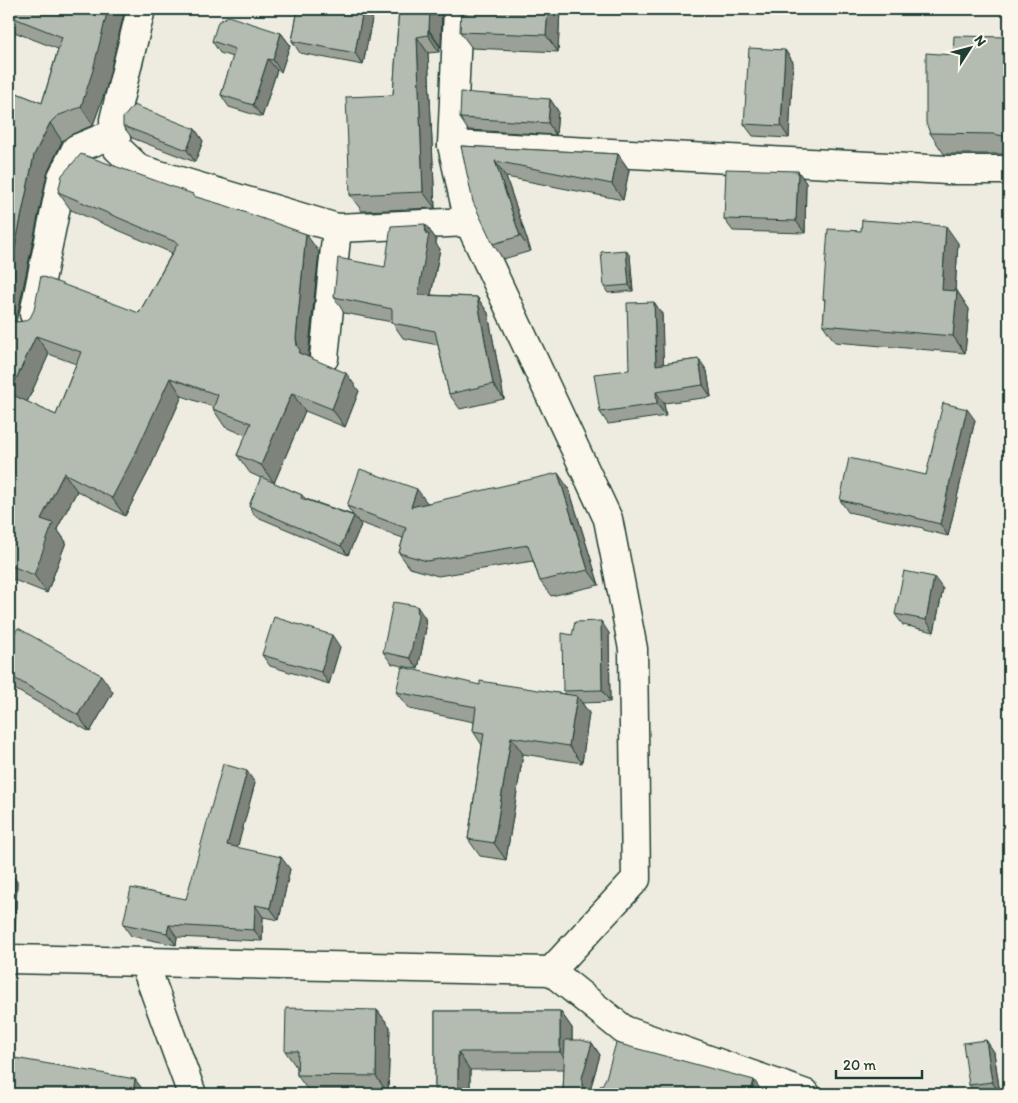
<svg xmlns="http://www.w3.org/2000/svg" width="1018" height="1103" font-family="Itim,sans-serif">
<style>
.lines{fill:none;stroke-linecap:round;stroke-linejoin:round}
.minor-casing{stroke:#1f3d34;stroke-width:31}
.minor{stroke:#fbf7ec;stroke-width:28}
.wall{fill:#9ba197;stroke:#1f3d34;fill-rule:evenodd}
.shaded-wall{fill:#7e837b;stroke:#1f3d34}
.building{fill:#b4bbb0;stroke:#1f3d34}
</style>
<rect width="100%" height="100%" fill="#eeece1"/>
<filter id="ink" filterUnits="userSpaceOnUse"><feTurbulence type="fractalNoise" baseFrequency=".02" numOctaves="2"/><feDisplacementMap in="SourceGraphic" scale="10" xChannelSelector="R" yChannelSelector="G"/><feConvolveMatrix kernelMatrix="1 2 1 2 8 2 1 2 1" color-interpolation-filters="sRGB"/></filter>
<g filter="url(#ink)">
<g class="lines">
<defs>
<g id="minor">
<path d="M141,9L114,120L117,148L139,169L337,228L469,222"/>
<path d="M458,9L452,145L469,222L608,519L633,649L636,879L551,971"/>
<path d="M452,145L948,170H1009"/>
<path d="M34,314L62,177L76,149L115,133"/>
<path d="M324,358L337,228"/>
<path d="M9,959L551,971L624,1030L806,1094"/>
<path d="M144,962L192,1094"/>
</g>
</defs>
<!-- minor casing -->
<use href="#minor" class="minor-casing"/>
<!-- minor -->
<use href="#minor" class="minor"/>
</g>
<!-- wall -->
<g class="wall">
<path d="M9,9H125L106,89L93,125L70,135L62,141L47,174L16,322L139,313L172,253L71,210L58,192L193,194L195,197L319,252L309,357L359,391L345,427L305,411L274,483L302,495L306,499L353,515L347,506L427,503L569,489L599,585L551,596L540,581L533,561L438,576L410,568L399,553L403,538L358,522L361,525L348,555L255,516L249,506L261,478L250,473L237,455L246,435L225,427L213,409V407L182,396L150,468L125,516L77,491L57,529L66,542L47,593L9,578V410L12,403L9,402V148L10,146L9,145V90L42,103L58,49L9,30ZM49,354L76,364L56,415L27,402Z"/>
<path d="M298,9H374L363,65L300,53L292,41Z"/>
<path d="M399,9H442L441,47H440L439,52L428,53L435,208L362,211L350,195L393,95Z"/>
<path d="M560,9L558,52L472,48L460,32Z"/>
<path d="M281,33L290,45L281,72L277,70L262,117L229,107L221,95L233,57L220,53L212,41Z"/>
<path d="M1009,37V154H944L930,133L953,55Z"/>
<path d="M785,50L793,62L789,138L753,136L744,124Z"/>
<path d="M550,99L558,111L556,135L468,130L460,118Z"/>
<path d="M123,126L195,129L203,141L195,162L132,138Z"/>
<path d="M461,146L618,154L629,170L623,200L506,177L531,251L503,259L493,244Z"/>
<path d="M798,171L806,183L805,233L733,231L724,219Z"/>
<path d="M425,224L436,239V244L440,249L431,295L477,297L488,313L504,399L460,409L449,394L438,345L403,338L392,322L344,313L334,297L385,267Z"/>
<path d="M958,243L955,291H957L969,309L965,353L835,342L823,325L825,301L823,299Z"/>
<path d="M630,256L633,291L608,293L604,287Z"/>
<path d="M654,302L662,314L663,364L699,359L707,371L711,397L664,403L666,416L608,424L600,412L629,370Z"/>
<path d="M975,420L948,536L924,530L923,528L848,512L840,500L926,475Z"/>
<path d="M943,589L934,632L903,625L895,614Z"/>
<path d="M425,618L426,628L418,669L392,664L383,652Z"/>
<path d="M609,633L610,702L582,703L589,713L582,763L523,754L506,860L480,856L468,839L482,745L473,731L474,722L409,709L396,692L480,685L566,694L563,691L572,635Z"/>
<path d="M9,643L113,692L90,732L9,686Z"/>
<path d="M340,647L329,684L270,666L262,655Z"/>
<path d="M255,783L237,848L290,869L279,920L263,917L262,941L177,937L176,945L131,936L123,924L186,899Z"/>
<path d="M9,870L17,882L15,934H9Z"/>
<path d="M377,1010L390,1027L388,1094L309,1092L297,1075V1068L285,1051Z"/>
<path d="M435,1011H560L572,1028V1040L592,1043L600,1055L590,1090V1094H565L563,1092L564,1069L470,1070V1094H435Z"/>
<path d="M986,1040L994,1052L1000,1094H976L969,1085Z"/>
</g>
<!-- shaded-wall -->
<g class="shaded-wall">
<path d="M108,9H125L106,89L93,125L81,107Z"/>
<path d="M363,9H374L363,65L355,53Z"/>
<path d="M430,9H442L441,47L429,30Z"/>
<path d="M548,9H560L558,52L546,35Z"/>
<path d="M428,30L440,47L439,52L428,35Z"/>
<path d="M281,33L290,45L281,72L273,60Z"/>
<path d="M417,37L428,53L435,208L423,192Z"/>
<path d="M785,50L793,62L789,138L781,126Z"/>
<path d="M268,59L277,70L262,117L253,105Z"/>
<path d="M550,99L558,111L556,135L548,123Z"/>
<path d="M50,123L62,141L47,174L16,322L9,319V276L34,155Z"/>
<path d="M195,129L203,141L195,162L187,150Z"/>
<path d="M618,154L629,170L623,200L612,184Z"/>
<path d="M495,161L506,177L531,251L520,236Z"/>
<path d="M798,171L806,183L805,233L796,221Z"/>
<path d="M425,224L436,239V244L440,249L428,310L418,295L426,234Z"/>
<path d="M946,226L958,243L954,308L942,290Z"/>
<path d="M306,234L319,252L308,356L310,364L299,353L296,338Z"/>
<path d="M626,250L630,256L633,291L629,285Z"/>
<path d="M957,291L969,309L965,353L953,336Z"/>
<path d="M477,297L488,313L504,399L493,384Z"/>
<path d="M654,302L662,314L664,377L656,365Z"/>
<path d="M36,336L49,354L24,409L11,390Z"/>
<path d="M699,359L707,371L711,397L703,385Z"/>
<path d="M346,373L359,391L345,427L332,409Z"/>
<path d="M170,378L182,396L150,468L125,516L112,498Z"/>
<path d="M656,392L664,403L666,416L657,404Z"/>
<path d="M292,393L305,411L274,483L261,465Z"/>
<path d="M967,409L975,420L948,536L940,524Z"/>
<path d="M64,473L77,491L57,529L66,542L47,593L34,575L41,519Z"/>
<path d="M558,473L569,489L599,585L588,570Z"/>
<path d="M417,489L428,504L411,507Z"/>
<path d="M354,516L361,525L348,555L341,546Z"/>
<path d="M934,577L943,589L934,632L926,620Z"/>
<path d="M417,606L425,618L426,628L418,669L410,658Z"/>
<path d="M601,621L609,633L610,702L602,690Z"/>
<path d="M332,635L340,647L329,684L321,672Z"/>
<path d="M101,675L113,692L90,732L78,715Z"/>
<path d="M577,696L589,713L582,763L569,746Z"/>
<path d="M511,737L523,754L506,860L494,843Z"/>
<path d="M247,771L255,783L235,857L227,845Z"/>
<path d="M281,857L290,869L279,920L270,908Z"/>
<path d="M9,870L17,882L15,934L9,925Z"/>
<path d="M255,905L263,917L262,941L254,930Z"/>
<path d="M169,925L177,937L176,945L167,933Z"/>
<path d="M377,1010L390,1027L388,1094L376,1076Z"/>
<path d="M560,1011L572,1028V1069L560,1052Z"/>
<path d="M986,1040L994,1052L1000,1094L992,1082Z"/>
<path d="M592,1043L600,1055L590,1090V1094H586L582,1086V1078Z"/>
<path d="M458,1052L470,1070V1094H458Z"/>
<path d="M135,1079L146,1094H133Z"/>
<path d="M754,1080L764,1094H750Z"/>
</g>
<!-- building -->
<g class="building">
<path d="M9,9H108L93,70L81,107L57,116L50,123L34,155L9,276V148L14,134L9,132V90L42,103L62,37L9,16Z"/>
<path d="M298,9H363L355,53L292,41Z"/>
<path d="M399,9H430L429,30H428V35L417,37L423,192L350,195L346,97L393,95Z"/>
<path d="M461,9H548L546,35L460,32Z"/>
<path d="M228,16L281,33L273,60L268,59L253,105L221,95L235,49L212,41L218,22Z"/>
<path d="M954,36L1009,37V146L1008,141L1003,136L994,134L930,133L926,123V53L953,55Z"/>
<path d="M749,48L785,50L781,126L744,124Z"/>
<path d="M461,92L550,99L548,123L460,118Z"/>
<path d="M134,105L195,129L187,150L123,126V118Z"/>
<path d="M461,146L618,154L612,184L495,161L520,236L493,244L473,202Z"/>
<path d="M81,154L193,194V196L227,206L306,234L296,338L297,346L300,350L299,353L346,373L332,409L292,393L261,465L237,455L251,423L213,409L218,395L170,378L137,450L112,498L64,473L41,519L53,523L34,575L9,565V501L10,499L9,498V410L15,396L56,415L81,352L36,336L11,390L9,389V319L16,322L24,321L30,318L34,310L41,276L139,313L178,243L58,192L62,175Z"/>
<path d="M726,169L798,171L796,221L724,219Z"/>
<path d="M862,220L946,226L942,290L957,291L953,336L823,325L825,299H823L828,229L861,231Z"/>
<path d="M425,224L426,234H429L418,295L477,297L493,384L449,394L435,331L392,323V309L334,297L338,258L385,267L391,226Z"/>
<path d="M626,250L629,285L604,287L601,252Z"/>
<path d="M654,302L656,365L699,359L703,385L656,392L657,404L600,412L594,374L629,370L627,303Z"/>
<path d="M943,403L967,409L940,524L916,518V517L840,500L849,458L926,475Z"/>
<path d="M360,469L417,489L411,507L558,473L588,570L540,581L528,545L427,561L399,553L406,528L347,506Z"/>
<path d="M261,477L302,495L301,498L354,516L341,546L249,506Z"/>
<path d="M904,571L934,577L926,620L895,614Z"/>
<path d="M393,602L417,606L418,616L410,658L383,652Z"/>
<path d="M274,617L332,635L321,672L262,655Z"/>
<path d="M601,621L602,690L563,691L562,633L572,635L575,622Z"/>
<path d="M18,628L101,675L78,715L9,675V643Z"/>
<path d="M402,667L480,685V681L577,696L569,746L511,737L494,843L468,839L484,733L473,731L476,707L396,692Z"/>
<path d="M223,764L247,771L227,845L281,857L270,908L255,905L254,930L169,925L167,933L123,924L131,888L186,899Z"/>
<path d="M286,1008L377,1010L376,1076L297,1075L298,1051H285Z"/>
<path d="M435,1011H560V1052H458V1094H435Z"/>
<path d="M565,1040H581L592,1043L582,1078V1086L585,1093L563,1092Z"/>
<path d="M986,1040L992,1082L969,1085L963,1043Z"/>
<path d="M616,1043L754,1080L750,1094H598L600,1086L602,1085L606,1078Z"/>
<path d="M9,1057L135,1079L133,1094H9Z"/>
</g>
</g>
<!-- margin -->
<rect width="1018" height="1103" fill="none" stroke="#fbf7ec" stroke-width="30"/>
<rect x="15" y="15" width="988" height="1073" fill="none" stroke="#1f3d34" stroke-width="2" filter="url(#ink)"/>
<!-- north arrow -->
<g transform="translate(970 48) rotate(54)" stroke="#fbf7ec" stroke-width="4" paint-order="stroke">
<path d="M0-4L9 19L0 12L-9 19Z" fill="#1f3d34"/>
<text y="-8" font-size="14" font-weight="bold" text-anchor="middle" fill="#1f3d34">N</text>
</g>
<!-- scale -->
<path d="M836 1070v8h86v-8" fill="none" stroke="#1f3d34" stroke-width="2.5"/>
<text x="843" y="1070" font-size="15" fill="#1f3d34" stroke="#fbf7ec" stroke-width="4" paint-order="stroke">20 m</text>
</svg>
